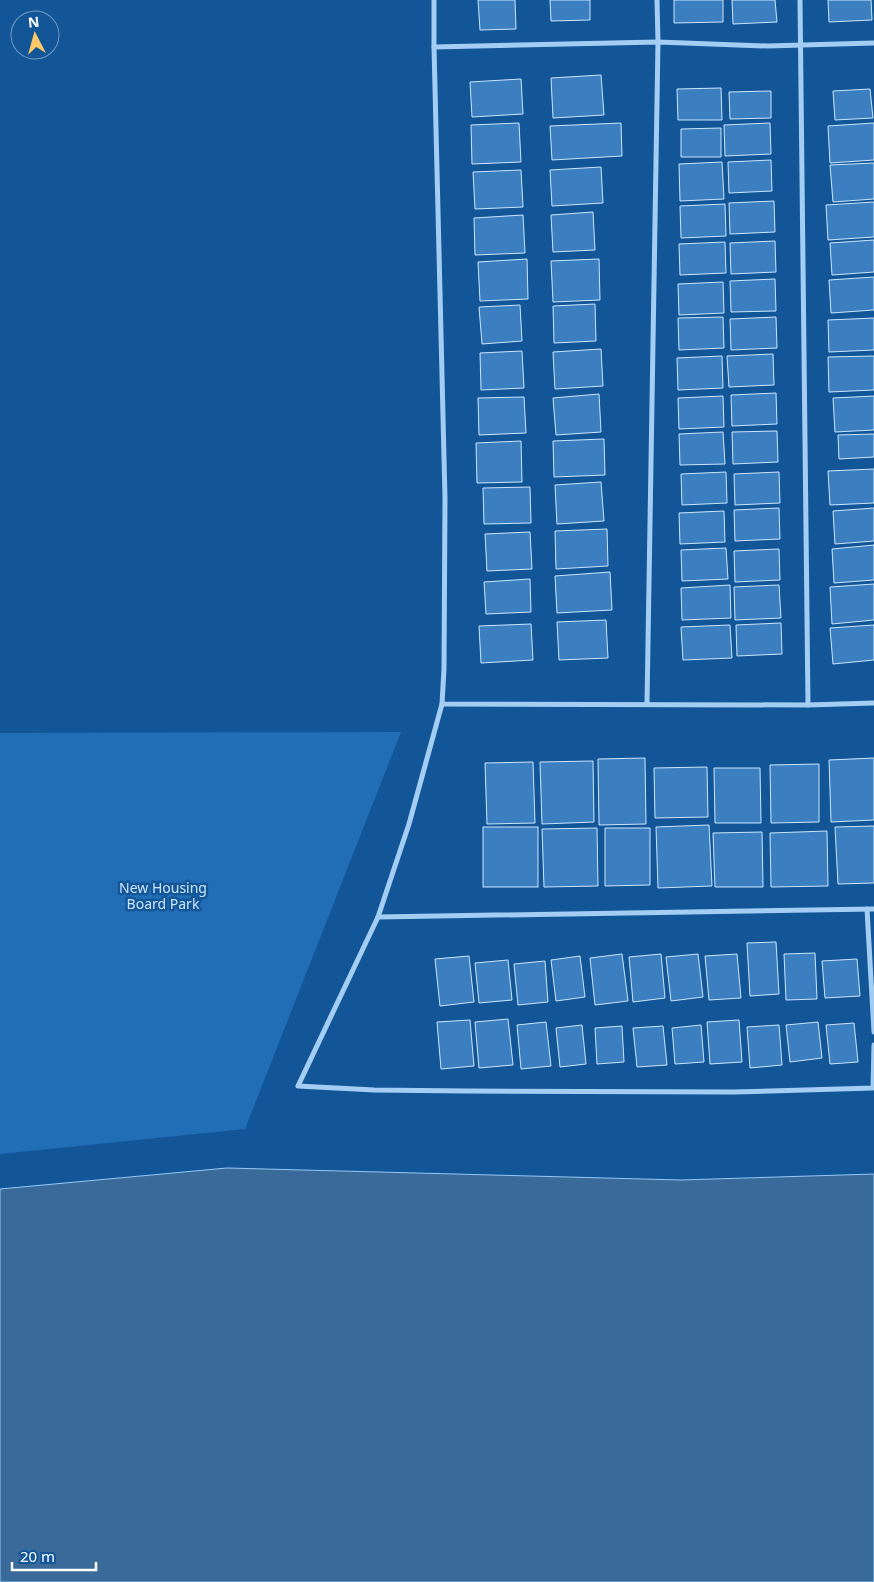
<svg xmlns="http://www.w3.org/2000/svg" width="874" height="1582" font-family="'Noto Sans',sans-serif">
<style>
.green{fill:#216eb6}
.water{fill:#396a9a;stroke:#96c9f6}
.building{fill:#3b7fc0;stroke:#cce6fd}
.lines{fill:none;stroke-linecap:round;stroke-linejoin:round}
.street{stroke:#a4cdf3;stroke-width:5}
.labels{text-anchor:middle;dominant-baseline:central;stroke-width:5;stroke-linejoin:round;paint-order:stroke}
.park-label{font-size:14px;fill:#cce6fd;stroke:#125698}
</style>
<rect width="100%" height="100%" fill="#125698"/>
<!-- green -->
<path class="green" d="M401,732L245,1129L0,1154V733Z"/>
<!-- water -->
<path class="water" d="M227,1168L681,1180L874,1174V1582H0V1189Z"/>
<!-- building -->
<g class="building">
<path d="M478,0H515L516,29L480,30Z"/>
<path d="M550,0H590V20L551,21Z"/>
<path d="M674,0H723V22L674,23Z"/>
<path d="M732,0H775L777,22L733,24Z"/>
<path d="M828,0H871L872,20L829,22Z"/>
<path d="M601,75L604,115L553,118L551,78Z"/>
<path d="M521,79L523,114L472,117L470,82Z"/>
<path d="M721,88L722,120H678L677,89Z"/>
<path d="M870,89L873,118L835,120L833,91Z"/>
<path d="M771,91V118L730,119L729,92Z"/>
<path d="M519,123L521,162L472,164L471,125Z"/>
<path d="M621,123L622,156L552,160L550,126Z"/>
<path d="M770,123L771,154L725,156L724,125Z"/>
<path d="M874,123V160L830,163L828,126Z"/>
<path d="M721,128V157H681V129Z"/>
<path d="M771,160L772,191L729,193L728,162Z"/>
<path d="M722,162L724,199L680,201L679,164Z"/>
<path d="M874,163V199L833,202L830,165Z"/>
<path d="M601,167L603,203L552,206L550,170Z"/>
<path d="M521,170L523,207L475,209L473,172Z"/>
<path d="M774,201L775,232L730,234L729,203Z"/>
<path d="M874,202V237L828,240L826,205Z"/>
<path d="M725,204L726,236L681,238L680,206Z"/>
<path d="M593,212L595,250L553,252L551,215Z"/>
<path d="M523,215L525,253L475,255L474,218Z"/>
<path d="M874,240V272L832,275L830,243Z"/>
<path d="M775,241L776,272L731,274L730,243Z"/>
<path d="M725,242L726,273L680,275L679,244Z"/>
<path d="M527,259L528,299L480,301L478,262Z"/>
<path d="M599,259L600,300L553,302L551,261Z"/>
<path d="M874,277V310L831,313L829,280Z"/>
<path d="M775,279L776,311L731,312L730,281Z"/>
<path d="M723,282L724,313L679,315L678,284Z"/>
<path d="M595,304L596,341L554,343L553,306Z"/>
<path d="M520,305L522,341L482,344L479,307Z"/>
<path d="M723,317L724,348L679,350L678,318Z"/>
<path d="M776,317L777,348L731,350L730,319Z"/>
<path d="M874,318V350L829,352L828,320Z"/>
<path d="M601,349L603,386L555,389L553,352Z"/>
<path d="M522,351L524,388L481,390L480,353Z"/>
<path d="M773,354L774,385L729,387L727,356Z"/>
<path d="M722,356L723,388L678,390L677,358Z"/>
<path d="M874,356V390L829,392L828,357Z"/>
<path d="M776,393L777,424L732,426L731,395Z"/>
<path d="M599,394L601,432L556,435L553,398Z"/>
<path d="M723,396L724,427L679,429L678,398Z"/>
<path d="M874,396V430L835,432L833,398Z"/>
<path d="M524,397L526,433L479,435L478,398Z"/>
<path d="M777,431L778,462L733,464L732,432Z"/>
<path d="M723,432L725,464L680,465L679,434Z"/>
<path d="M874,434V457L839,459L838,435Z"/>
<path d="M604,439L605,475L554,477L553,441Z"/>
<path d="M521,441L522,482L477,483L476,443Z"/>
<path d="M874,469V503L830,505L828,471Z"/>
<path d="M726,472L727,503L682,505L681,474Z"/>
<path d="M779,472L780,503L735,505L734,474Z"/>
<path d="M601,482L604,521L557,524L555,485Z"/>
<path d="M530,487L531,523L484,524L483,488Z"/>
<path d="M779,508L780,539L735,541L734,510Z"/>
<path d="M874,508V541L835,544L833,511Z"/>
<path d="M724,511L725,542L680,544L679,513Z"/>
<path d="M607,529L608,566L556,569L555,531Z"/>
<path d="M530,532L532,569L487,571L485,534Z"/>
<path d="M874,545V580L834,583L832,549Z"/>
<path d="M726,548L728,579L682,581L681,550Z"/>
<path d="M779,549L780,580L735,582L734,551Z"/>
<path d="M610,572L612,610L557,613L555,576Z"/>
<path d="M530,579L531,612L486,614L484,582Z"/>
<path d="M874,584V620L832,624L830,587Z"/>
<path d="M730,585L731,618L682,620L681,588Z"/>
<path d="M779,585L781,618L735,620L734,587Z"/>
<path d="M606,620L608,658L559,660L557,622Z"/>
<path d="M781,623L782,654L737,656L736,625Z"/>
<path d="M531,624L533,660L481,663L479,626Z"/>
<path d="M730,625L732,658L683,660L681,627Z"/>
<path d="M874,625V660L833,664L830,628Z"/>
<path d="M645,758L646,824L599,825L598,759Z"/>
<path d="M874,758V820L831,822L829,760Z"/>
<path d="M593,761L594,822L542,824L540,762Z"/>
<path d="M533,762L535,823L487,824L485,763Z"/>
<path d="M819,764V822L771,823L770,765Z"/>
<path d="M707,767L708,817L655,818L654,768Z"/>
<path d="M714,768H760L761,823H715Z"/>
<path d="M709,825L712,886L658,888L656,827Z"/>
<path d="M874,826V883L838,884L835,827Z"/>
<rect x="483" y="827" width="55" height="60"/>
<path d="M597,828L598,886L544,887L542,829Z"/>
<path d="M605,828H650V885L605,886Z"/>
<path d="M827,831L828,886L771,887L770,833Z"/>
<path d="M762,832L763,887H715L713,833Z"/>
<path d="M776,942L779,994L750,996L747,943Z"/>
<path d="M815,953L817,999L786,1000L784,954Z"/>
<path d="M622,954L628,1001L595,1005L590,958Z"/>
<path d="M661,954L665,998L633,1002L629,957Z"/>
<path d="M698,954L703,997L671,1001L666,957Z"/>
<path d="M737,954L741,998L709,1000L705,956Z"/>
<path d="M469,956L474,1002L440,1006L435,959Z"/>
<path d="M580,956L585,997L556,1001L551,960Z"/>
<path d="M857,959L860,996L825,998L822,961Z"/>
<path d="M508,960L512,1000L479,1003L475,963Z"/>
<path d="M545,961L548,1002L518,1005L514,964Z"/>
<path d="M508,1019L513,1065L479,1068L475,1022Z"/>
<path d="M470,1020L474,1066L441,1069L437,1022Z"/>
<path d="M739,1020L742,1062L710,1064L707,1022Z"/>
<path d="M546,1022L551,1066L521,1069L517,1025Z"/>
<path d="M818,1022L822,1058L790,1062L786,1025Z"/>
<path d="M854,1023L858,1062L830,1064L826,1025Z"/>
<path d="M582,1025L586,1064L560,1067L556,1028Z"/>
<path d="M701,1025L704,1062L675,1064L672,1028Z"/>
<path d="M779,1025L782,1065L750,1068L747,1027Z"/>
<path d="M622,1026L624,1062L597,1064L595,1028Z"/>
<path d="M663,1026L667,1065L637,1067L633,1028Z"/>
</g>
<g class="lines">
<!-- street -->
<g class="street">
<path d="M434,0V47"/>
<path d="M800,0L808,705"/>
<path d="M874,43L767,46L658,42L434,47L445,498L444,669L442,704L808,705L874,703"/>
<path d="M442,704L409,824L378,917L298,1086L374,1090L466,1091L734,1092L873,1088L874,1045"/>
<path d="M647,704L658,42L657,0"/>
<path d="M867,909L874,1032"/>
<path d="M378,917L874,909"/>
</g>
</g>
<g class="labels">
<!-- park labels -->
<g class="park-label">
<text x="163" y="887">New Housing<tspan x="163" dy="16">Board Park</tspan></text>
</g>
</g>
<!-- north arrow -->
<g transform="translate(35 35) rotate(354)"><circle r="24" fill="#125698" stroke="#719ac1"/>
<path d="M0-4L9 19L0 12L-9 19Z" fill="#ffc967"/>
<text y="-8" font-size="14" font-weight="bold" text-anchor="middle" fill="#ffffff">N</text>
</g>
<!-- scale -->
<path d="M12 1562v8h84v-8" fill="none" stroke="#ffffff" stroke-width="2.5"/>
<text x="20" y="1562" font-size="15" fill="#ffffff" stroke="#125698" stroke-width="4" paint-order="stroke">20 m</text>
</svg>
